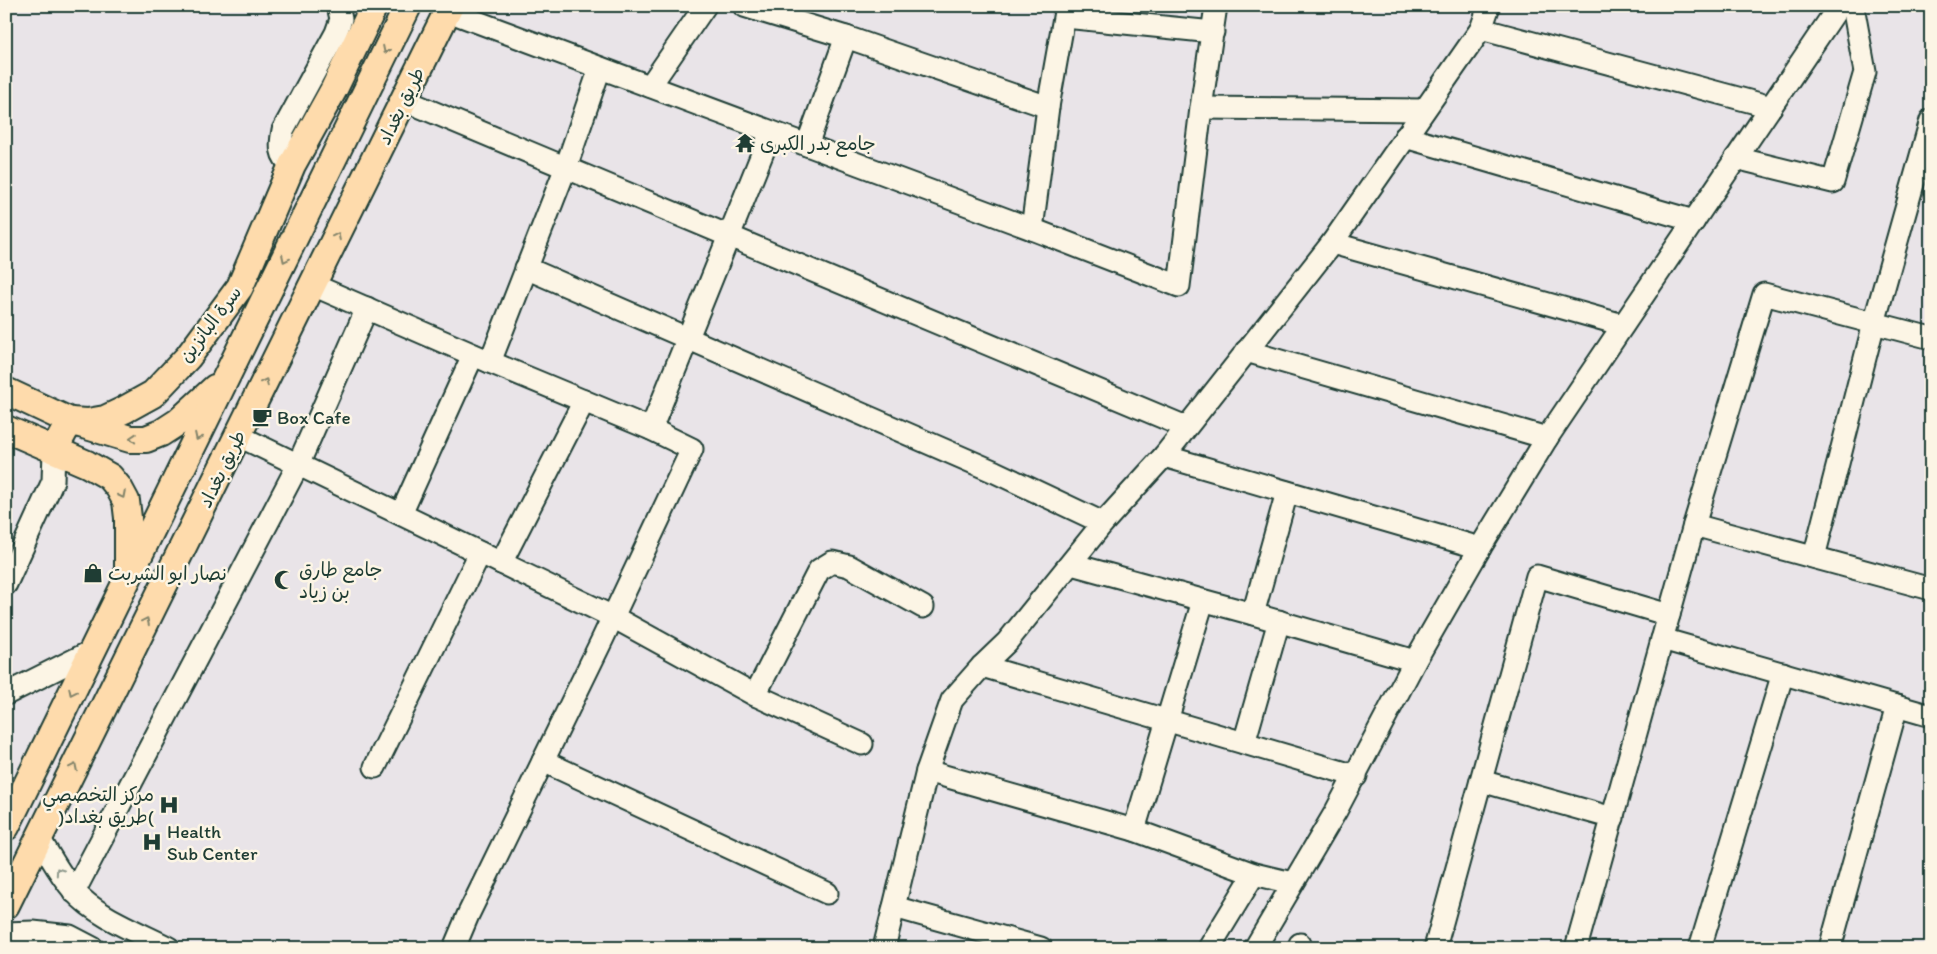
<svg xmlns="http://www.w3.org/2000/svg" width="1937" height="954" font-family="Itim,'Playpen Sans Arabic',sans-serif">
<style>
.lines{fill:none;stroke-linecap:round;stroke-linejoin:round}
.minor-casing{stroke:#1f3d34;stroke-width:25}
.major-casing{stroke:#1f3d34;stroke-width:30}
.minor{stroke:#fcf5e5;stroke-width:21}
.major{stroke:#fedbac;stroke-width:26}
.oneway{stroke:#83846a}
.oneway2{stroke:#8e998c}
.labels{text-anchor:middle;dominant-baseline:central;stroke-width:5;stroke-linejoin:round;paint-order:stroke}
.street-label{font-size:19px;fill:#1f3d34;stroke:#fcf5e5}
.poi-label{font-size:19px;fill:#1f3d34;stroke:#fcf5e5;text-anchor:start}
</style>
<rect width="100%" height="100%" fill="#e9e4e8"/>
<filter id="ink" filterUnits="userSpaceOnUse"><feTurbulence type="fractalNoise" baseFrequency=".02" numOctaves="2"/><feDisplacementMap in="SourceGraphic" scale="10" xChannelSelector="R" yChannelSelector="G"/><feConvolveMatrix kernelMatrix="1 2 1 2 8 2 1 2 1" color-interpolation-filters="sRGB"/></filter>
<g filter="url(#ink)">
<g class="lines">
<defs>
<g id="minor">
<path d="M744,6L846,37L1048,107"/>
<path d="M448,11L1032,229L1179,286L1201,108L1216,6"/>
<path d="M1065,17L1213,32"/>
<path d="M1481,29L1771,107"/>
<path d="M650,86L705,6"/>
<path d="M404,100L1186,427"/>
<path d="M1201,108L1424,110"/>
<path d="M1405,137L1694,221"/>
<path d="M807,145L846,37"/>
<path d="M1736,158L1833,182L1865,72L1853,6"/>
<path d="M292,165C279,156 280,145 283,130L336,33L341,19L338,6"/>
<path d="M1032,229L1048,107L1066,6"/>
<path d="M1332,243L1623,325"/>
<path d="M526,268L995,472L1103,523"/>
<path d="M313,285L490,362L651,429L692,449L603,638L468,915L454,948"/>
<path d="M1246,351L1547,438"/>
<path d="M490,362L566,167L600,68"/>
<path d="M651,429L771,132"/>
<path d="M239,436L613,617L755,695L862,744"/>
<path d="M1164,456L1480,548"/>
<path d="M401,514L473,355"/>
<path d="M1694,525L1931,589"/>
<path d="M1814,557L1874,323L1931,120"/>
<path d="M501,563L584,401"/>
<path d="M1071,564L1253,614L1415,661"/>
<path d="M6,584L53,481L54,450"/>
<path d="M1253,614L1287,492"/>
<path d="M1662,639L1931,716"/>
<path d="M982,666L1356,776"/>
<path d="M6,694L92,651"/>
<path d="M755,695L819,570L832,562L849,566L923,607"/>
<path d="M1244,743L1279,621"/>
<path d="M543,761L827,893"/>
<path d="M375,767L480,553"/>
<path d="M927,771L1134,830L1254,874L1292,883"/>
<path d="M1481,781L1613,818"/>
<path d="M1134,830L1203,601"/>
<path d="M40,840C51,857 60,875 74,891C95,916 140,933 169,948"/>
<path d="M74,892L298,465L367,308"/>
<path d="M894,907L1041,948"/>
<path d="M6,933L33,932L70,936L93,948"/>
<path d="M884,948L927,771L952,700L982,666L1007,642L1103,523L1164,456L1332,243L1481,29L1489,6"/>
<path d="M1209,948L1254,874"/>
<path d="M1255,948L1336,811L1415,661L1480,548L1547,438L1839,6"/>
<path d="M1299,948L1300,944"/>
<path d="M1435,948L1537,576L1669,615"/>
<path d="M1576,948L1694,525L1764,294L1931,338"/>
<path d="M1700,948L1783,673"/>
<path d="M1830,948L1897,706"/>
</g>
<g id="major">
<path d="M6,391L70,421L130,439H146L161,433L178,422L215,388"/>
<path d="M6,429L87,464L110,477L119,488L126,501L128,518V572"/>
<path d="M54,450L70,421L88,422L105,419L124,410L153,394L188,357L240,287L292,165L334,89L374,6"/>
<path d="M6,827L408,6"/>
<path d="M6,905L450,6"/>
</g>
</defs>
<!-- minor casing -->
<use href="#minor" class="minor-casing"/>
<!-- major casing -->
<use href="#major" class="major-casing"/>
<!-- minor -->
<use href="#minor" class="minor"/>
<!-- major -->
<use href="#major" class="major"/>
</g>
<!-- one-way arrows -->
<defs><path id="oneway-chevron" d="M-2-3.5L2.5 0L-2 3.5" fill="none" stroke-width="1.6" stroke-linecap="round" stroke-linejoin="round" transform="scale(1.25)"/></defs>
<g class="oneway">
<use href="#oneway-chevron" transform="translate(386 50) rotate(116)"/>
<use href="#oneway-chevron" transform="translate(337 236) rotate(-64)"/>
<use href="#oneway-chevron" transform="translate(285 259) rotate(116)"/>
<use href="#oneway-chevron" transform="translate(265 382) rotate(-64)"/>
<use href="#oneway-chevron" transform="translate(198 437) rotate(116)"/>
<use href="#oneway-chevron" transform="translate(133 438) rotate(-176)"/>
<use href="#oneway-chevron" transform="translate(122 495) rotate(63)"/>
<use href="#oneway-chevron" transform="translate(146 621) rotate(-64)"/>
<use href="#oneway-chevron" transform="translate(72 692) rotate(116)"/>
<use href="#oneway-chevron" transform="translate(74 767) rotate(-64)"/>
</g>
<use class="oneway2" href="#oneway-chevron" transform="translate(59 871) rotate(-125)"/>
</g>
<!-- icons -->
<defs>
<symbol id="temple-bare" viewBox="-9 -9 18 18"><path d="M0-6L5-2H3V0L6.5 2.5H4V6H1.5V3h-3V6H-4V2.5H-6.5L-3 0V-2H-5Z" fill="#1f3d34" stroke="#fcf5e5" stroke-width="2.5" paint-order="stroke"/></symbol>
<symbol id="cafe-bare" viewBox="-9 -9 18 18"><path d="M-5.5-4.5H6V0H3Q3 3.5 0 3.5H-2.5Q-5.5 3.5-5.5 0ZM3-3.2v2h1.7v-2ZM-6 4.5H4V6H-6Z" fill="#1f3d34" stroke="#fcf5e5" stroke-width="2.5" paint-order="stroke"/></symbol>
<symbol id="shop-bare" viewBox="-9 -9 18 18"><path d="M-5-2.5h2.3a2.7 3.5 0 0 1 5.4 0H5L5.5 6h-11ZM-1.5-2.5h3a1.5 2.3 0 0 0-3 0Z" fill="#1f3d34" stroke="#fcf5e5" stroke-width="2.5" paint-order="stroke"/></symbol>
<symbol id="mosque-bare" viewBox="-9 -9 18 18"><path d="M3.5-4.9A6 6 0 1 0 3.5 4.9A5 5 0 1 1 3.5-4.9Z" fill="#1f3d34" stroke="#fcf5e5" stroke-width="2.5" paint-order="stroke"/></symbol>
<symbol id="hospital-bare" viewBox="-9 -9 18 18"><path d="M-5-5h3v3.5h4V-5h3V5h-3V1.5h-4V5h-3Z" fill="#1f3d34" stroke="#fcf5e5" stroke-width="2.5" paint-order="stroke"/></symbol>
</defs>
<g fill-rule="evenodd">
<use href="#temple-bare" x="731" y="129" width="28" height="28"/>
<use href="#cafe-bare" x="248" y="403" width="28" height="28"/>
<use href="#shop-bare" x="79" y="559" width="28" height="28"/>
<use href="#mosque-bare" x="270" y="566" width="28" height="28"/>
<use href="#hospital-bare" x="155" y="791" width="28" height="28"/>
<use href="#hospital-bare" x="138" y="828" width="28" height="28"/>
</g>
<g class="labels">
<!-- street labels -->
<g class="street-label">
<text transform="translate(401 106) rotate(-64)">طريق بغداد</text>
<text transform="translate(210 324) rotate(-53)">سرة البانزين</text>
<text transform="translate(222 469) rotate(-64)">طريق بغداد</text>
</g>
<!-- poi labels -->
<g class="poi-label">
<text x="760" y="143">جامع بدر الكبرى</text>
<text x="277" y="417">Box Cafe</text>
<text x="299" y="569">جامع طارق<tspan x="299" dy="22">بن زياد</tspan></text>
<text x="108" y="573">نصار ابو الشربت</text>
<text x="154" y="794" text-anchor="end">مركز التخصصي<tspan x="154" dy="22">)طريق بغداد(</tspan></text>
<text x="167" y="831">Health<tspan x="167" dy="22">Sub Center</tspan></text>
</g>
</g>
<!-- margin -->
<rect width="1937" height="954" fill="none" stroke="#fcf5e5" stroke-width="25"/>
<rect x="12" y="12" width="1912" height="929" fill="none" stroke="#1f3d34" stroke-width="2" filter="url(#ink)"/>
</svg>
